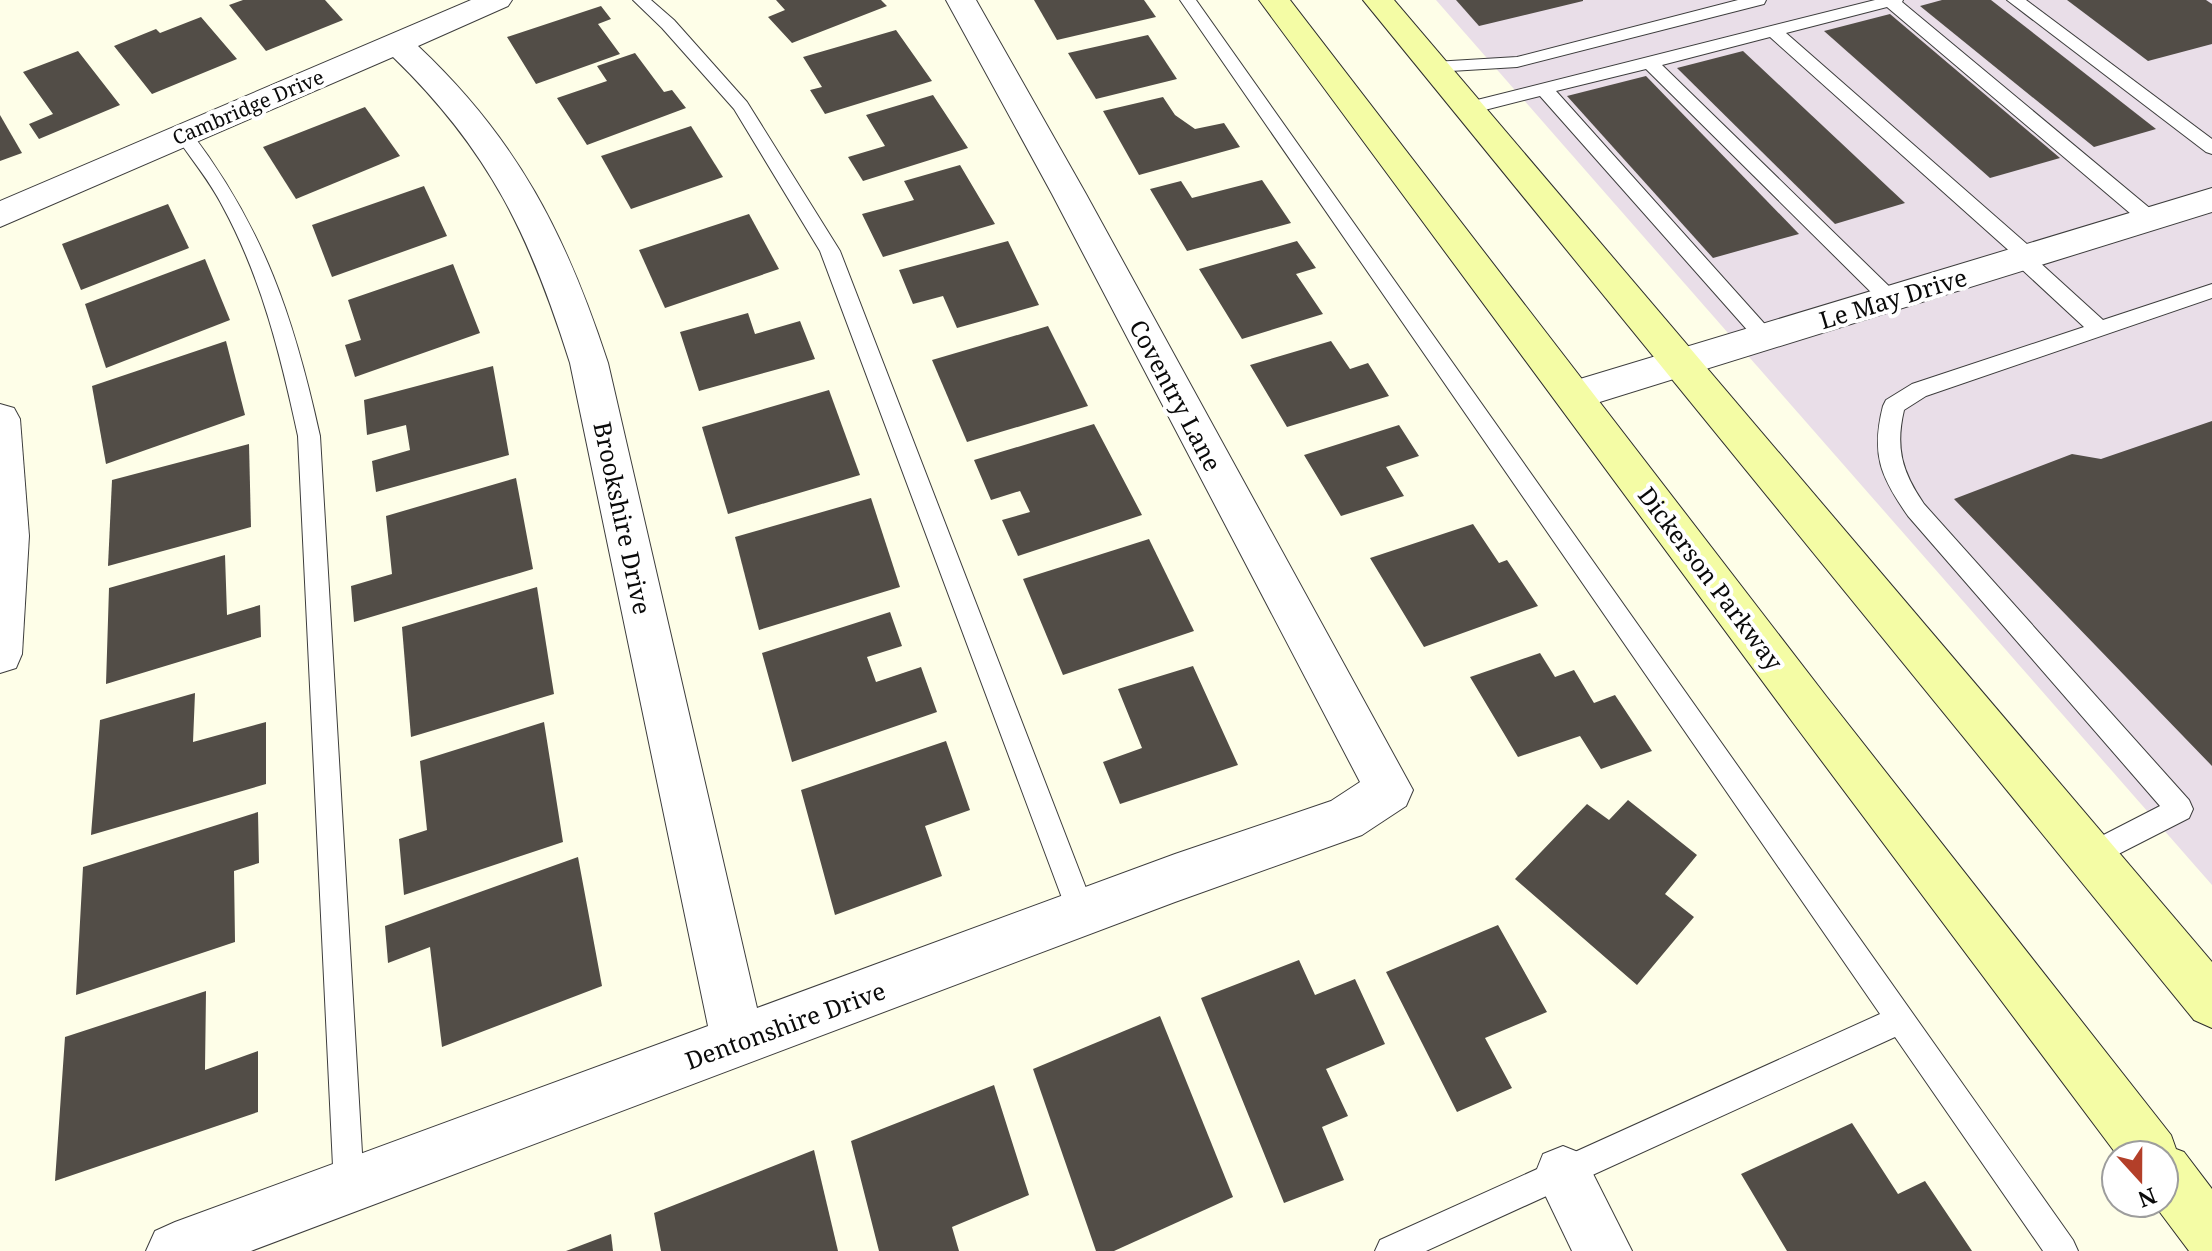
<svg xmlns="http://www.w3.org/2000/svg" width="2212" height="1251" font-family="'Noto Serif',serif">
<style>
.industrial{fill:#e9dee8}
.building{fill:#524d47}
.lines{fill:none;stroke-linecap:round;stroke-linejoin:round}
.service-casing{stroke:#3d3d3d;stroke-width:2}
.minor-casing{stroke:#3d3d3d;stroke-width:2}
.secondary-casing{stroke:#2c2c2c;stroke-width:2}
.service{fill:#fff;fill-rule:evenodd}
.minor{fill:#fff;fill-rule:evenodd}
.secondary{fill:#f4fca5;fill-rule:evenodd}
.labels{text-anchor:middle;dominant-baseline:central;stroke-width:8;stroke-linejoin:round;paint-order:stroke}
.far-street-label{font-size:20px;fill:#0a0a0a;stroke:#fff}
.street-label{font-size:24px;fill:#0a0a0a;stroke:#fff}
</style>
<rect width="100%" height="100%" fill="#fefee8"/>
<!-- industrial -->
<path class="industrial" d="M1436,0H2212V885Z"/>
<!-- building -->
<g class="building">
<path d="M243,0H325L343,20L266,51L229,5Z"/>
<path d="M776,0H881L887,6L792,43L768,17L785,10Z"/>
<path d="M1034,0H1144L1156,17L1057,40Z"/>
<path d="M1456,0H1583V1L1479,26Z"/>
<path d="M1942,0H1991L2156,129L2094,147L1920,6Z"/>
<path d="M2067,0H2206L2212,4V44L2148,61Z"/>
<path d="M601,6L611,19L598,24L620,54L536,84L507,37Z"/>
<path d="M1890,14L2060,158L1990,178L1824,31Z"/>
<path d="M201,17L237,59L152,94L114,46L156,29L160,33Z"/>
<path d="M896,30L932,81L825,114L810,90L822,87L803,57Z"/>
<path d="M1148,35L1177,79L1096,99L1068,53Z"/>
<path d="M78,51L120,105L39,139L29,124L53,114L23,72Z"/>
<path d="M1743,51L1905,203L1835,224L1677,68Z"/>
<path d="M635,53L664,92L672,90L686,108L587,145L557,98L607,81L597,66Z"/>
<path d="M1646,76L1799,234L1713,258L1567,96Z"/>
<path d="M933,95L968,148L863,181L848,157L885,146L866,115Z"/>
<path d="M1163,97L1175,115L1195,129L1224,123L1240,147L1139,175L1103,111Z"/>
<path d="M365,107L400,156L296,199L263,147Z"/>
<path d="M0,115L22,153L0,161Z"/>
<path d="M691,126L723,177L631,209L601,156Z"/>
<path d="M960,165L995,224L883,257L862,214L914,200L904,181Z"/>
<path d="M1262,180L1291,223L1187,251L1150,189L1181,181L1192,198Z"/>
<path d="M424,186L447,236L332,277L312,225Z"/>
<path d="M168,204L189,248L81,290L62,244Z"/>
<path d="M749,214L779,269L665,308L639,250Z"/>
<path d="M1008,241L1039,305L957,328L943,296L913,304L899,270Z"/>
<path d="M1297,241L1316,268L1296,274L1323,314L1242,339L1199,269Z"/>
<path d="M205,259L230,320L106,368L85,304Z"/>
<path d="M453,264L480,333L355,377L345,345L361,340L348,300Z"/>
<path d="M748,313L755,334L800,321L815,359L699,391L680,332Z"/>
<path d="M1048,326L1088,406L967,442L932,360Z"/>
<path d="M226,341L245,415L106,464L92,386Z"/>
<path d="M1331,341L1350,369L1368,363L1389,396L1287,427L1250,365Z"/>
<path d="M493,366L509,455L376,492L372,461L410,450L406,425L367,435L364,400Z"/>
<path d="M829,390L860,475L728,514L702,427Z"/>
<path d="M2212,421V766L1954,499L2072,454L2101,459Z"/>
<path d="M1094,424L1142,515L1018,556L1002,520L1030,512L1020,491L991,500L974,460Z"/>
<path d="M1399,425L1419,456L1386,467L1404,496L1341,516L1304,455Z"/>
<path d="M249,444L251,527L108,566L112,480Z"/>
<path d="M516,478L533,569L354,622L351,586L392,574L386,516Z"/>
<path d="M871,498L900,587L759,630L735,537Z"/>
<path d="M1473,524L1499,563L1507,560L1538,606L1424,647L1370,558Z"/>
<path d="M1149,539L1194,631L1063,675L1023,579Z"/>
<path d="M225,555L227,615L260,605L261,637L106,684L109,588Z"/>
<path d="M537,587L554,694L411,737L402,627Z"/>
<path d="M890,612L902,646L867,657L876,682L921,667L937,712L792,762L762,653Z"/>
<path d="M1540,653L1555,677L1574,670L1594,703L1615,695L1652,751L1601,769L1580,736L1518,757L1470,677Z"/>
<path d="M1193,666L1238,765L1120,804L1103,762L1142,748L1118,689Z"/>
<path d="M195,693L193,742L266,722V784L91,835L100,720Z"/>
<path d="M544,722L563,842L404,895L399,839L427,830L420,761Z"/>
<path d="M946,741L970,810L925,826L942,876L835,915L801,790Z"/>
<path d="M1628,800L1697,855L1665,894L1694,917L1637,985L1515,879L1587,804L1609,820Z"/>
<path d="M258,812L259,863L234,871L235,942L76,995L83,867Z"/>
<path d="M578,857L602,986L442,1047L430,947L388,963L385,926Z"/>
<path d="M1498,925L1547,1012L1485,1038L1512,1088L1457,1112L1386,972Z"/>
<path d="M1299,960L1315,995L1355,979L1385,1044L1326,1069L1348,1116L1322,1127L1344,1180L1284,1203L1201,998Z"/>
<path d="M206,991L205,1070L258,1051V1112L55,1181L65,1037Z"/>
<path d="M1160,1016L1233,1197L1114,1251H1096L1033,1069Z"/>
<path d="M994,1085L1029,1195L952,1227L959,1251H879L851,1141Z"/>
<path d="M1852,1123L1898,1194L1925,1181L1972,1251H1787L1741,1174Z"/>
<path d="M814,1150L838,1251H661L654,1213Z"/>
<path d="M611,1234L613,1251H566Z"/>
</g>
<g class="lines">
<defs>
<g id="service">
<path d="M633,0H651L674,20L747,102L840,251L1096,914L1092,924L1082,927L1072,924L1068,914L820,251L734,109L662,28Z"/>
<path d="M1180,0H1196L2073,1240L2078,1251H2043L1895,1037L1426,1251H1375L1380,1240L1880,1014Z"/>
<path d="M1738,0H1766L1764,4L1517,67L1434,72L1425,67L1434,62L1517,57Z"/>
<path d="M1875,0H1903L1902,2L2158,215L2161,220L2158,225H2144L1887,7L1786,33L2036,252L2037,260L2103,320L2212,284V298L1926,396L1904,410C1895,448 1902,472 1924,504L2189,800L2193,809L2189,818L2091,868L2082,864L2078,855L2082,846L2160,806L1908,516C1880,476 1871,454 1883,406L1886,400L1912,384L2084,327L2016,264L2015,256L1770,37L1662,65L1898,295L1901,300L1898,305H1884L1646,69L1556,91L1771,331L1774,336L1771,341H1757L1540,96L1469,114L1460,108L1469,102Z"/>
<path d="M2007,0H2026L2212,139V154L2206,152Z"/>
<path d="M184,129L190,131C264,228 294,318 320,436L364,1187L360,1198L349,1202L338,1198L334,1187L298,436C281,357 262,279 223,207C210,181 191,159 175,135Z"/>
</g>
<g id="minor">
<path d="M471,0H512L508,6L418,46C518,140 566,235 608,363L757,1008L1175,854L1331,801L1360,782L1052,194L946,0H976L1086,194L1413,790L1406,806L1362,835L1175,902L251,1251H146L155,1231L175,1222L708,1026L570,363C530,236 490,151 393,57L0,227V201Z"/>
<path d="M2212,188V212L1574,410L1560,405L1555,395L1560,385Z"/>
<path d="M0,404L14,408L20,419L29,536L22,654L16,668L0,673Z"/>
<path d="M1563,1146L1583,1154L1632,1251H1572L1535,1174L1543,1154Z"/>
</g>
<g id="secondary">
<path d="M1259,0H1290L1826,696L2171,1135L2176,1149L2184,1152L2212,1189V1251H2189L2153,1203H2164V1155H2117L1794,724Z"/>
<path d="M1363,0H1394L2212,962V1028L2194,1020Z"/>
</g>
</defs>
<!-- service casing -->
<use href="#service" class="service-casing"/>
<!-- minor casing -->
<use href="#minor" class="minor-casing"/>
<!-- secondary casing -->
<use href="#secondary" class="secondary-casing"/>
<!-- service -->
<use href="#service" class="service"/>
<!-- minor -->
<use href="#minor" class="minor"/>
<!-- secondary -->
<use href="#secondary" class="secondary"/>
</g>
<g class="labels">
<!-- far-street labels -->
<g class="far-street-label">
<text transform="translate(248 107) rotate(-23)">Cambridge Drive</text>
</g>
<!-- street labels -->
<g class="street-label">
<text transform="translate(1893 298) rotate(-17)">Le May Drive</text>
<text transform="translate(1176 395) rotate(62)">Coventry Lane</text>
<text transform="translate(623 518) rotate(78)">Brookshire Drive</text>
<text transform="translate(1711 578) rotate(53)">Dickerson Parkway</text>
<text transform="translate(785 1025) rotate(-20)">Dentonshire Drive</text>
</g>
</g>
<!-- north arrow -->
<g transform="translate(2140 1179) rotate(159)"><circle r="38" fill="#ffffff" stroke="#9d9d9d" stroke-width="2"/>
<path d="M0-6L14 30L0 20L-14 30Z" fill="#b33f29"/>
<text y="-12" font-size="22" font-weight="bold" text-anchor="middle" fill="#0a0a0a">N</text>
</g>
</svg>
